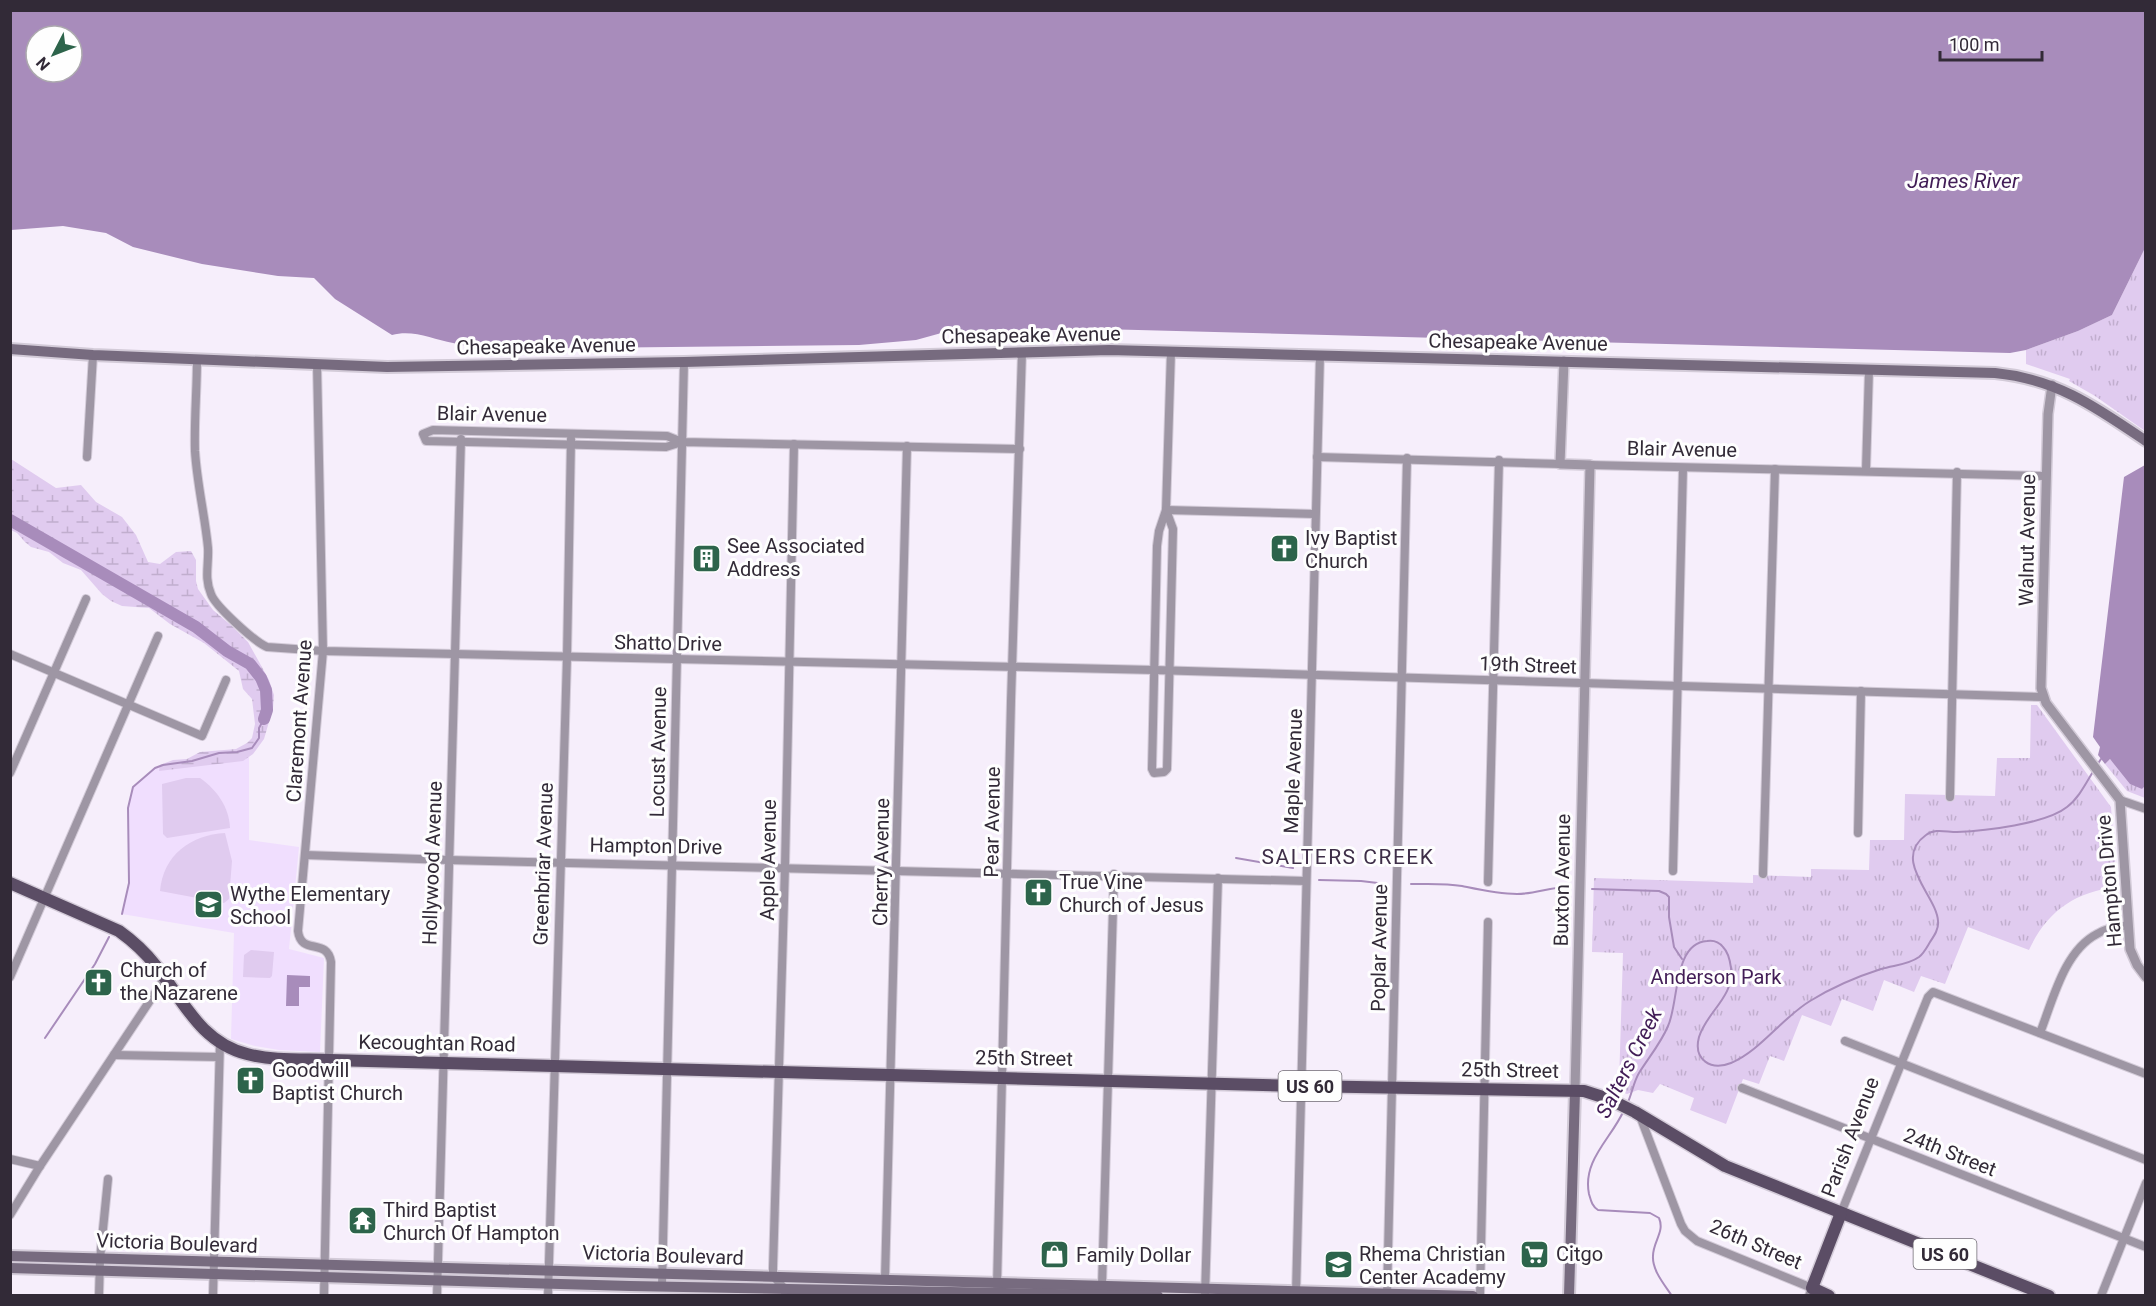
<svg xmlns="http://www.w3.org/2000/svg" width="2156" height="1306" font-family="Roboto,sans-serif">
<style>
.built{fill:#f0defe}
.grass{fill:url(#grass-tufts)}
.wetland{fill:url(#wetland-marsh)}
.pitch{fill:#e0cbef}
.water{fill:#a88cbb;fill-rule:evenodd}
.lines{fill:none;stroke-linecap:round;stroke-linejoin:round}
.stream{stroke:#a88cbb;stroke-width:2}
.river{stroke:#a88cbb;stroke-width:12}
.minor-casing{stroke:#d3cbd8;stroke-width:10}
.tertiary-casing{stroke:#d3cbd8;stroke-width:12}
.secondary-casing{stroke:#d3cbd8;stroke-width:14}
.primary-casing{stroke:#d3cbd8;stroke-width:15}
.minor{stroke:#9e96a4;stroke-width:8}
.tertiary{stroke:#9e96a4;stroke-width:9}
.secondary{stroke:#776b7f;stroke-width:10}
.primary{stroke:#5b4d65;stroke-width:12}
.labels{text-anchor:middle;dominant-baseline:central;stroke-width:6;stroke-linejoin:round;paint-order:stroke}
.shield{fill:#fefefe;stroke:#6f6a73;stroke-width:1.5}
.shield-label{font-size:18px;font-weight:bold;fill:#322a37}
.street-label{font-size:20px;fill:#322a37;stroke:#fefefe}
.poi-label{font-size:20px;fill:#322a37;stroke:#fefefe;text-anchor:start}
.park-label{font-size:20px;fill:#421d56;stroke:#fefefe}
.water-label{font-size:21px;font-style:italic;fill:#411c56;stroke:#fefefe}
.neighbourhood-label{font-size:21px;letter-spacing:1.5px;fill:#3e2e48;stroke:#fefefe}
</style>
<defs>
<pattern id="grass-tufts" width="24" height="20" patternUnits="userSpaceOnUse" patternTransform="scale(1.5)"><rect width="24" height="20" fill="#e0cbef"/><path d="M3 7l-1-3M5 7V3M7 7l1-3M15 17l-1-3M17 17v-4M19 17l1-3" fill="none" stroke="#c1aece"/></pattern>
<pattern id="wetland-marsh" width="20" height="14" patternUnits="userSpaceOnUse" patternTransform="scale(1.5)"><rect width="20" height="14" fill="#e0cbef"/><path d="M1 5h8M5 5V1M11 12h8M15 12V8" fill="none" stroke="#c1aece"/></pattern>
</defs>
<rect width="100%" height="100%" fill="#f6eefb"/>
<!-- built -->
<path class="built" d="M249,749V840L299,847L289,949L324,958L320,1052L279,1050L255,1046L231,1039L234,933L122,914L129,883L128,808L133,787L155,768L163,765Z"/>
<!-- grass -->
<g class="grass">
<path d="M2145,248V431L2095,396L2069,381L2070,379L2026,364V350L2078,331L2112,315Z"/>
<path d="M2031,705H2037L2111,807L2117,887C2075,892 2047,911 2029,950L1968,927L1945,984L1921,976L1914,992L1884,980L1873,1011L1842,999L1831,1026L1802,1015L1784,1061L1770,1056L1759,1084L1743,1079L1726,1124L1690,1110L1694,1098L1660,1084L1653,1093L1638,1090L1627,1094L1617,1090L1619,1084L1623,953L1592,952L1594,878L1753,883V875L1811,877V869L1869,870L1870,840H1904L1905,794L1995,796L1997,758H2030Z"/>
<path d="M2110,759L2142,789L2145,785V798L2127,791L2105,764Z"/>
</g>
<!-- wetland -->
<path class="wetland" d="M11,459L56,488L81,485L96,502L122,517L136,535L148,562L160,564L176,552L191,551L196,560V581L198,589L213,610L233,627L248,642L269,680L274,695L273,708L264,739L253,754L243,761L159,771L160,765L173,760L187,759L200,752L236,749L247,743L252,738L255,724L252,699L243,689L239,671L204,643L170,624L149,608L122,606L111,601L102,594L81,570L63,563L49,552L31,547L25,542L17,533L11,530Z"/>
<!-- pitch -->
<g class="pitch">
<path d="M186,778H200C217,790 229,807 230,828L167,838L163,834L162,784Z"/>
<path d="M225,833L232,861L229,899L224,903L160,891C163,855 191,835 225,833Z"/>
<path d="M251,950L274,952L272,976L270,978L243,977L244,955Z"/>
</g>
<!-- water -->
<g class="water">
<path d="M11,10L2145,11V248L2112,315L2078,331L2026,350L2010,353L1100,329L945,332L916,340L859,345L491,349C478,348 465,346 453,343C433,339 412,329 392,335L335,299L314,278L278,276L202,264L133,247L106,233L63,226L11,230ZM36,36H72V72H36Z"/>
<path d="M2145,465L2146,785L2142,789L2130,784L2110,759L2105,764L2098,755L2100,747L2093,737L2124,477Z"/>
<path d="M287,975L310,976V987H299V1006H286Z"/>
</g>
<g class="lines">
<!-- stream -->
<g class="stream">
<path d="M2097,765L2101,759"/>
<path d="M1236,858L1293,868"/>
<path d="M1319,880L1361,881L1386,884"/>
<path d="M1411,884C1428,884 1445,883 1462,886C1481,890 1498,894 1517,894C1535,894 1550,887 1568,887"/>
<path d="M1592,889L1659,891L1666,894L1669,897V917L1674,947L1682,959"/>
<path d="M122,914L129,883L128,808L133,787L155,768L163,765L192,761L219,753L237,752L252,748L259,738V728L264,719"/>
<path d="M45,1038L95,964L109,937"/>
<path d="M1628,1102C1632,1093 1634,1081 1639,1073C1649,1057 1661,1043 1668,1026C1679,1003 1673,943 1707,941C1713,940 1719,942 1723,947C1728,952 1730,960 1731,968C1734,998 1707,1011 1699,1037C1693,1060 1711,1071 1731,1063C1760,1051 1782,1018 1810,1001C1831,988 1856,977 1881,969C1894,965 1908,965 1919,957C1924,953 1927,947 1930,942C1934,936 1939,929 1938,921C1937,896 1891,860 1926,835C1935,828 1946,832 1957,832C1984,831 2046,824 2067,807C2079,798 2086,783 2094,770"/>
<path d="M1624,1110C1612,1138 1582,1160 1589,1194C1591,1201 1592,1206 1598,1210L1650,1213L1659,1218C1665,1232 1653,1241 1653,1256C1652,1270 1664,1284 1672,1296"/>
</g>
<!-- river -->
<path class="river" d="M10,520L196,627L227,651L250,664L261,678L266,690L267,710L264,719"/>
<defs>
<g id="minor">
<path d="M197,359C197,390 194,421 195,451C197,484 205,516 208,548C209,564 204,578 211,594C215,606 255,642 267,647L323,651L1154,670L2043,697"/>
<path d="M317,364L323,651L298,931C301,956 327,937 331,962L324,1296"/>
<path d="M682,442L667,436L433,430L423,434L426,441L666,447L682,442L1020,449"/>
<path d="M87,457L93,355"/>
<path d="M1317,457L1560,464"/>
<path d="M1590,465L2046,476"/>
<path d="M1866,470L1869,370"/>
<path d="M1166,510L1173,529L1167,769L1164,772L1154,773L1152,769L1157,546L1159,531L1166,510L1171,351"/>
<path d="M1166,510L1315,514"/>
<path d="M10,654L202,736L226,680"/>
<path d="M10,773L86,599"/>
<path d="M1950,797L1957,472"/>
<path d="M2120,800L2146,809"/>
<path d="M1858,833L1861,691"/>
<path d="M305,855L448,860L1306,881"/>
<path d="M1673,871L1683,468"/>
<path d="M1763,874L1775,469"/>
<path d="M1488,882L1499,460"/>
<path d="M10,977L158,636"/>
<path d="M2040,1033C2053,1000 2064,951 2097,934C2106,928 2117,927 2128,925"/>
<path d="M1845,1041L2146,1160"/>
<path d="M114,1055L219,1057"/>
<path d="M1742,1088L2146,1247"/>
<path d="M1640,1116L1681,1224L1685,1231L1697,1241L1812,1288L1809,1296"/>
<path d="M10,1159L40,1166"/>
<path d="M1841,1213L1928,997L1933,992L2146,1074"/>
<path d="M10,1215L40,1166L165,978"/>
<path d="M885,1279L907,446"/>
<path d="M662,1286L684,362"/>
<path d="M997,1286L1011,701L1022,352"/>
<path d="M1100,1289L1102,1286L1114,874"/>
<path d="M1296,1294L1320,355"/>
<path d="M99,1296L100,1259L108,1179"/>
<path d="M213,1296L220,1042"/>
<path d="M437,1296L461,439"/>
<path d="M548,1296L567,657L571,439"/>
<path d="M785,1296V1289L773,1276V1268L785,867L794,444"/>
<path d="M1205,1296L1218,878"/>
<path d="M1387,1296L1407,458"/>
<path d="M1480,1296L1488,922"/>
<path d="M2101,1296L2146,1183"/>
</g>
<g id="tertiary">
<path d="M1564,361L1560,464L1590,465L1575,1091"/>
<path d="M2052,385L2048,414L2041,688L2046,703L2120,800L2130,949L2137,965L2146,977"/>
</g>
<g id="secondary">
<path d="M10,349L93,355L387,367L684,362L1109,350L1995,373C2057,379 2096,407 2146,441"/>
<path d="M10,1256L1473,1296"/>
<path d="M10,1268L630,1286L1158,1296"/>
<path d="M1569,1296L1575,1091"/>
</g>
<g id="primary">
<path d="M10,883L119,931C133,941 145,952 156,966C183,1000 200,1042 247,1054C273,1061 303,1059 330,1060L1300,1086L1584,1091L1609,1099L1635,1112L1725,1166L2049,1296"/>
<path d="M1829,1296L1812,1288L1841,1213"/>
</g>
</defs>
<!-- minor casing -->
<use href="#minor" class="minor-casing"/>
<!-- tertiary casing -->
<use href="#tertiary" class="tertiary-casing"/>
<!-- secondary casing -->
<use href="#secondary" class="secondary-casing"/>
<!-- primary casing -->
<use href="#primary" class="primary-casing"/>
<!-- minor -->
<use href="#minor" class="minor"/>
<!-- tertiary -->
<use href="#tertiary" class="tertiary"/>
<!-- secondary -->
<use href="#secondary" class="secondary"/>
<!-- primary -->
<use href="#primary" class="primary"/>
</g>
<!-- icons -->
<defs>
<symbol id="church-square" viewBox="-11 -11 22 22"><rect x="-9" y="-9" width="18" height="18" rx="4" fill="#2d644b" stroke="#fefefe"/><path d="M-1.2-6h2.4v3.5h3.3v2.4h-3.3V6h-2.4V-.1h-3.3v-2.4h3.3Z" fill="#fff"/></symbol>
<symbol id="building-square" viewBox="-11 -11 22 22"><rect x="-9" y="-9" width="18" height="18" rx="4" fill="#2d644b" stroke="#fefefe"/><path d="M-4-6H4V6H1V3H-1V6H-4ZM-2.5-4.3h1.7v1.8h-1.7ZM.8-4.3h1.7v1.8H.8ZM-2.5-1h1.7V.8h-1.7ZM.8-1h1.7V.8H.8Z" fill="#fff"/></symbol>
<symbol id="school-square" viewBox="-11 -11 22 22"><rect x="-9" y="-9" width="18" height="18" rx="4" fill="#2d644b" stroke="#fefefe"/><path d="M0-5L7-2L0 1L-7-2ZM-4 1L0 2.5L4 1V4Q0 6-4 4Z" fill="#fff"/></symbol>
<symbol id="temple-square" viewBox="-11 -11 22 22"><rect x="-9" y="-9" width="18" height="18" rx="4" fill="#2d644b" stroke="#fefefe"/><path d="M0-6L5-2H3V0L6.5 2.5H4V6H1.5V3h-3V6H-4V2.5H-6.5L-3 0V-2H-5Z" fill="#fff"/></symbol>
<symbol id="supermarket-square" viewBox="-11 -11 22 22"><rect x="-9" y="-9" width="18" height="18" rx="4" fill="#2d644b" stroke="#fefefe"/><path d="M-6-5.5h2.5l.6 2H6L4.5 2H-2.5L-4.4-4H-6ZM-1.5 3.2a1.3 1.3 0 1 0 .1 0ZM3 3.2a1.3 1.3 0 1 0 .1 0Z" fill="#fff"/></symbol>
<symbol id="shop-square" viewBox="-11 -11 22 22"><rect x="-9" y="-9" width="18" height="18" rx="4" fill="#2d644b" stroke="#fefefe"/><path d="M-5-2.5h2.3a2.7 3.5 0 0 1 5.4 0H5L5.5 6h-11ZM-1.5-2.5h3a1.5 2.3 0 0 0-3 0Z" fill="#fff"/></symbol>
</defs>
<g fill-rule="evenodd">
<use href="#church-square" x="1268" y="532" width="33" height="33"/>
<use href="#building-square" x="690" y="542" width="33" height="33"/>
<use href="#church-square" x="1022" y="876" width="33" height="33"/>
<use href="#school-square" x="192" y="888" width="33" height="33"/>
<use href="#church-square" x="82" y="966" width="33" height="33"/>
<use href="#church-square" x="234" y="1064" width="33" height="33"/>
<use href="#temple-square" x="346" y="1204" width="33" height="33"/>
<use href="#supermarket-square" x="1518" y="1238" width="33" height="33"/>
<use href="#shop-square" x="1038" y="1238" width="33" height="33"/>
<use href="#school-square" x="1322" y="1248" width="33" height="33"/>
</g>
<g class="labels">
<!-- shield labels -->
<g class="shield">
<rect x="1278.5" y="1071" width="63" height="30" rx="4.5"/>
<rect x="1913.5" y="1239" width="63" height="30" rx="4.5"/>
</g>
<g class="shield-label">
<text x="1310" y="1086">US 60</text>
<text x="1945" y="1254">US 60</text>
</g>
<!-- street labels -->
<g class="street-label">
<text transform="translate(1031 335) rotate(-1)">Chesapeake Avenue</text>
<text transform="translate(1518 342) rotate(1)">Chesapeake Avenue</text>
<text transform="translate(546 346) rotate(-1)">Chesapeake Avenue</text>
<text transform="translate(492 414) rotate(1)">Blair Avenue</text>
<text transform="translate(1682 449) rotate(1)">Blair Avenue</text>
<text transform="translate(2027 540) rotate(-89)">Walnut Avenue</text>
<text transform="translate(668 643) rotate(1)">Shatto Drive</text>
<text transform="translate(1528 665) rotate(2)">19th Street</text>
<text transform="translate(299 721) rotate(-86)">Claremont Avenue</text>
<text transform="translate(658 752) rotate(-89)">Locust Avenue</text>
<text transform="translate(1293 771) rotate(-88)">Maple Avenue</text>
<text transform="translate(992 822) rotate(-89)">Pear Avenue</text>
<text transform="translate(656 846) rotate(1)">Hampton Drive</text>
<text transform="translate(768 860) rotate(-89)">Apple Avenue</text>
<text transform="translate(881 862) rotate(-89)">Cherry Avenue</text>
<text transform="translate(432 863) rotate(-88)">Hollywood Avenue</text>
<text transform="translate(543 864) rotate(-88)">Greenbriar Avenue</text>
<text transform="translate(1562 880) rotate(-89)">Buxton Avenue</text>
<text transform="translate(2109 881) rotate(-95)">Hampton Drive</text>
<text transform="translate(1379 948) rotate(-89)">Poplar Avenue</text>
<text transform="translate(437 1043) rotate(1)">Kecoughtan Road</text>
<text transform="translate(1024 1058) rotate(1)">25th Street</text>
<text transform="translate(1510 1070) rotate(1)">25th Street</text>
<text transform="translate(1850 1137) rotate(-69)">Parish Avenue</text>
<text transform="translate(1950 1152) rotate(22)">24th Street</text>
<text transform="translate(177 1243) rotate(2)">Victoria Boulevard</text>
<text transform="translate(1756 1244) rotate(23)">26th Street</text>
<text transform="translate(663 1255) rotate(2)">Victoria Boulevard</text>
</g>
<!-- poi labels -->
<g class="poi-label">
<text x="1305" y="538">Ivy Baptist<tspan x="1305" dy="23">Church</tspan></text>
<text x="727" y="546">See Associated<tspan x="727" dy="23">Address</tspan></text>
<text x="1059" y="882">True Vine<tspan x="1059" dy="23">Church of Jesus</tspan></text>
<text x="230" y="894">Wythe Elementary<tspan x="230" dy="23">School</tspan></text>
<text x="120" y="970">Church of<tspan x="120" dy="23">the Nazarene</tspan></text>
<text x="272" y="1070">Goodwill<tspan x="272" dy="23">Baptist Church</tspan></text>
<text x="383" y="1210">Third Baptist<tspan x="383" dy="23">Church Of Hampton</tspan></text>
<text x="1359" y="1254">Rhema Christian<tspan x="1359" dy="23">Center Academy</tspan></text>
<text x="1556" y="1254">Citgo</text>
<text x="1076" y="1255">Family Dollar</text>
</g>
<!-- park labels -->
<g class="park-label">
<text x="1716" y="977">Anderson Park</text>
</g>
<!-- water labels -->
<g class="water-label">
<text x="1963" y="181">James River</text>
<text transform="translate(1629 1063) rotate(-63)">Salters Creek</text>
</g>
<!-- neighbourhood labels -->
<g class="neighbourhood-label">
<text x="1348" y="857">SALTERS CREEK</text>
</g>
</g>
<!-- border -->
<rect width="2156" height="1306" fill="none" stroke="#322a37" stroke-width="24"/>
<!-- north arrow -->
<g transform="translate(54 54) rotate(228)"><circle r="28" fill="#fefefe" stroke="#aca9ae" stroke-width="1.5"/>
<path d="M0-4.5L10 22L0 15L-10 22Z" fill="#2d644b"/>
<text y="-9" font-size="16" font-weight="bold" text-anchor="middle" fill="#322a37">N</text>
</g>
<!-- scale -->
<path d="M1940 51v9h102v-9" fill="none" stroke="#322a37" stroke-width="3"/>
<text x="1949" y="51" font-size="18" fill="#322a37" stroke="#fefefe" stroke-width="4.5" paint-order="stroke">100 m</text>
</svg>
